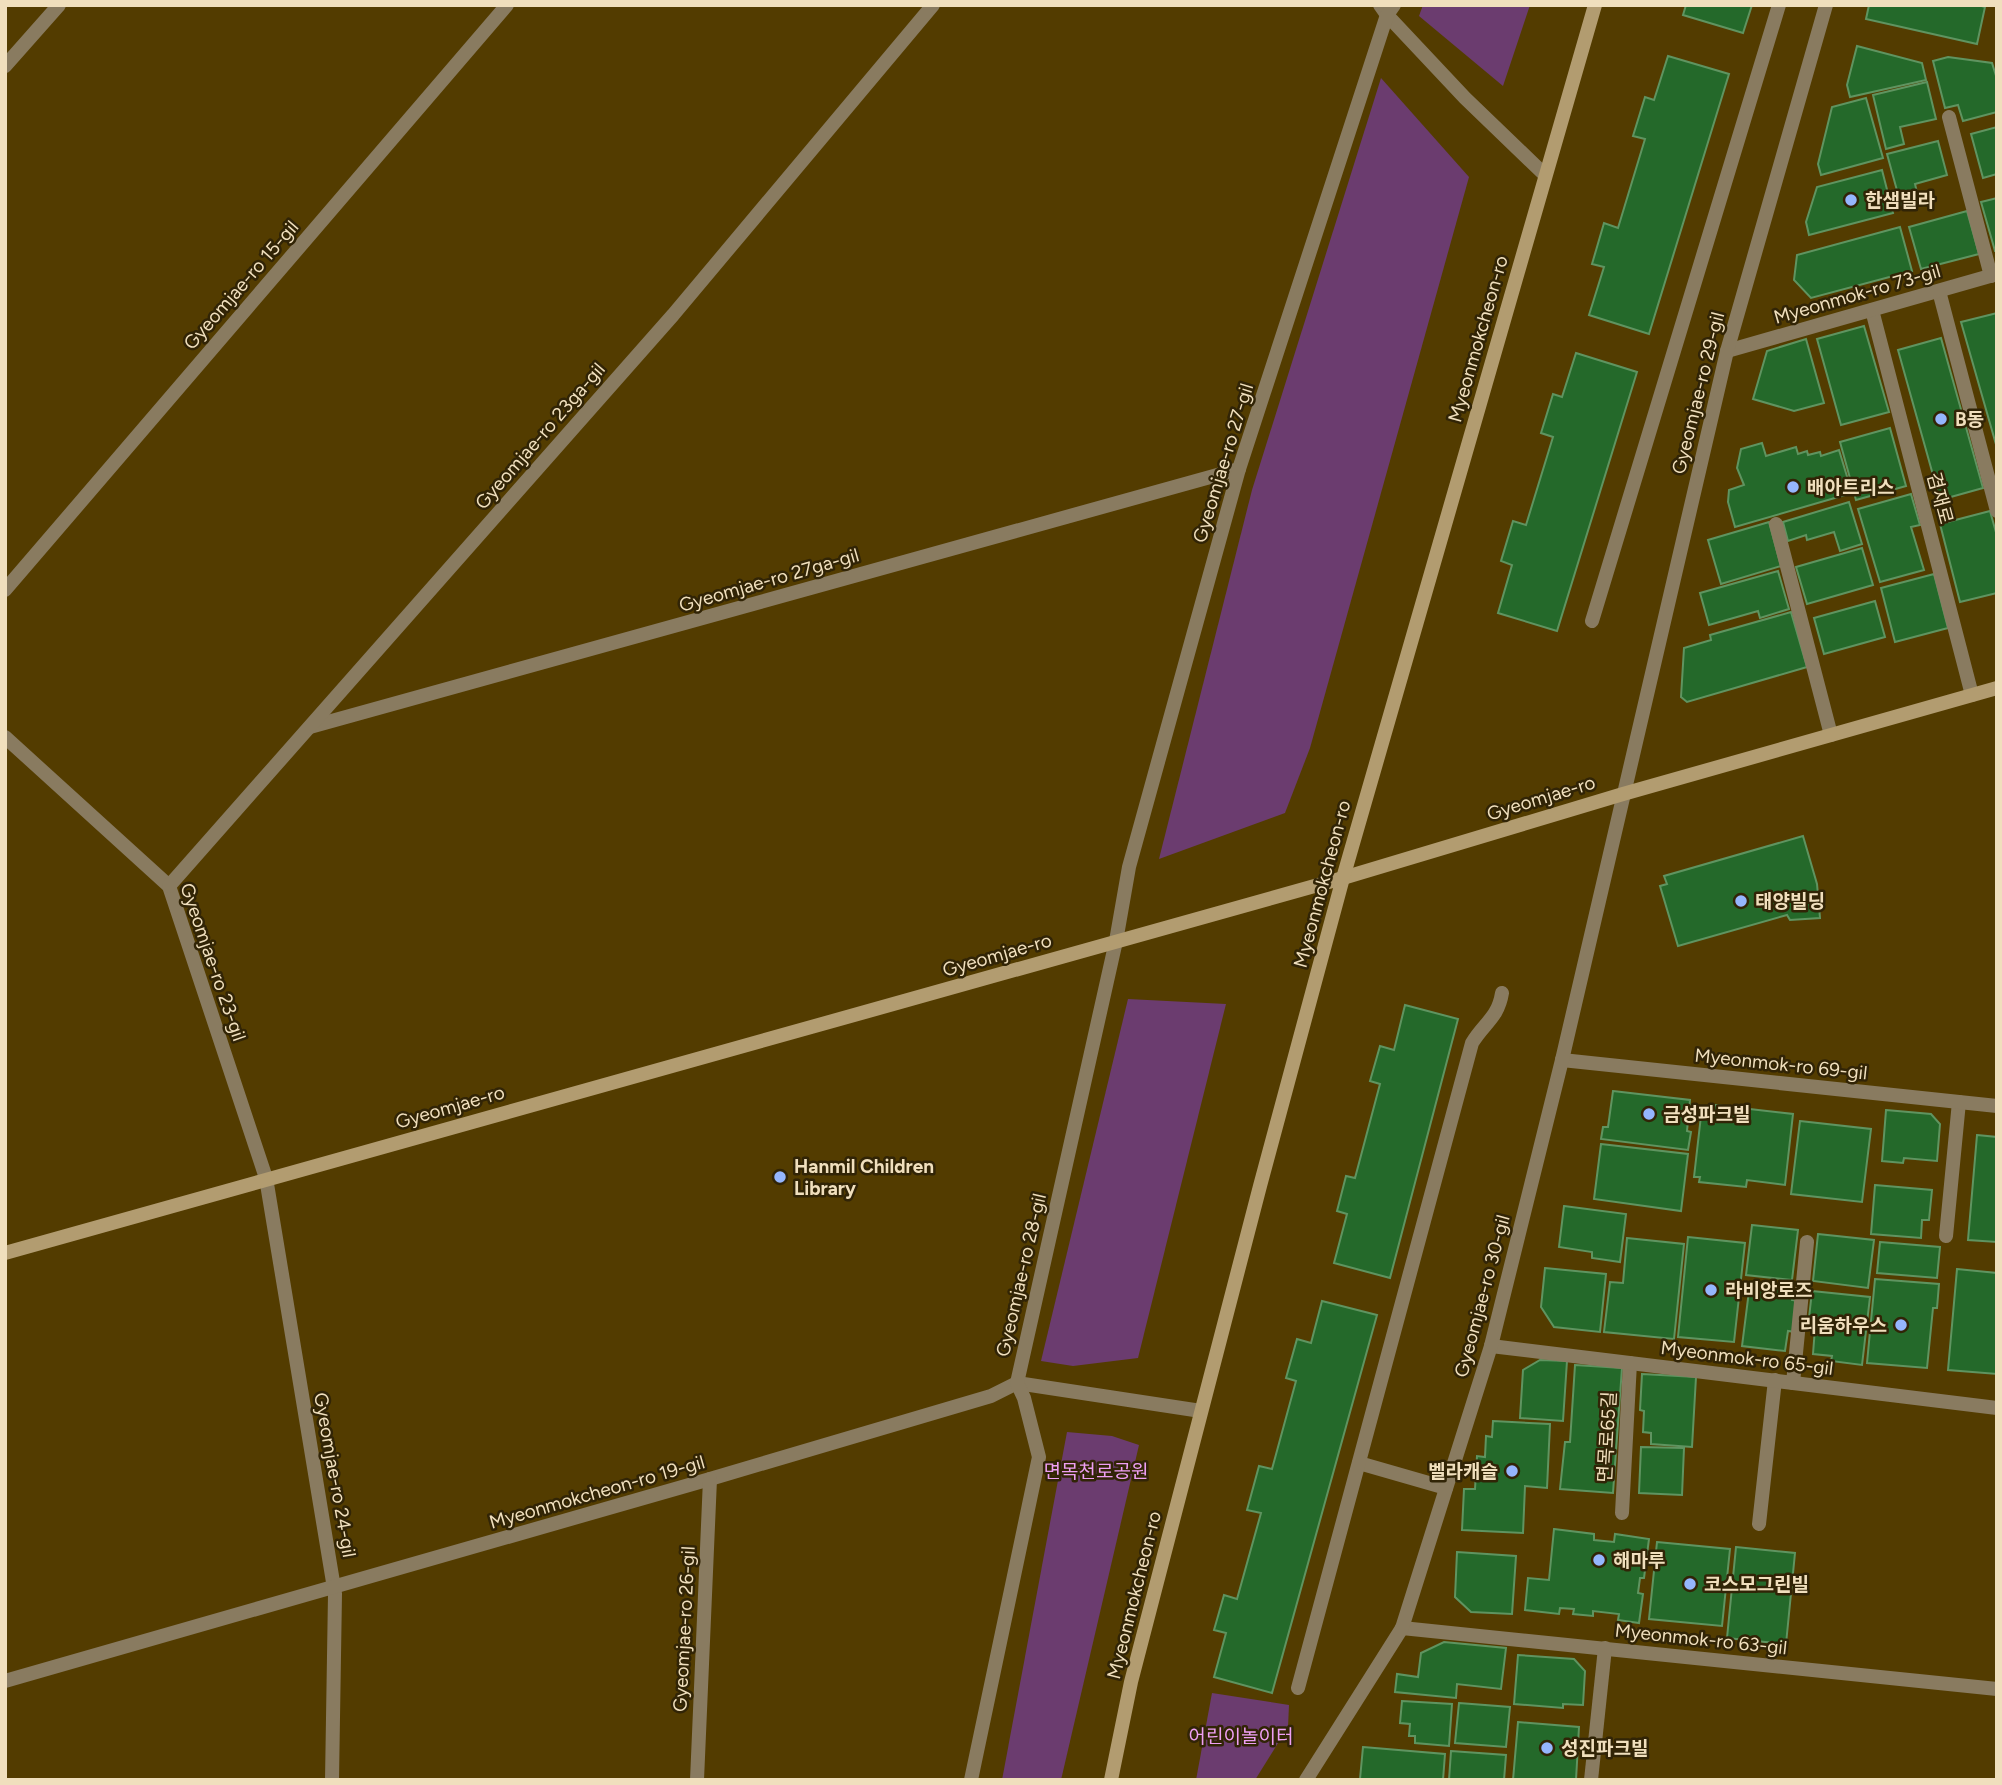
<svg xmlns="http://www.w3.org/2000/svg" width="2002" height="1785" font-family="Figtree,'Noto Sans KR',sans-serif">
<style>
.green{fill:#6b3c6f}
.building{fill:#24692a;stroke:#5f9460;stroke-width:2}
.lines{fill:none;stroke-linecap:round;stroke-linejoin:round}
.lane{stroke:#897b60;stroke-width:14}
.street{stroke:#897b60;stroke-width:14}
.secondary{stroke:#b29c70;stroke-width:14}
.poi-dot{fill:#95b6fd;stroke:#312406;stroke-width:2.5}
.labels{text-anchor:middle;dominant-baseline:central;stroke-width:5;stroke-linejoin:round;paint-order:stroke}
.poi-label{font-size:19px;font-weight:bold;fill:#f0dfbd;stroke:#312406;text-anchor:start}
.street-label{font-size:19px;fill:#f0dfbd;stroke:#312406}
.park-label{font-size:19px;fill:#ee9ff3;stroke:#312406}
</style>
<rect width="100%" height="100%" fill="#533c00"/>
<!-- green -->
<g class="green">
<path d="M1423,5H1530L1503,86L1419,16Z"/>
<path d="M1381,78L1469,177L1310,748L1285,813L1159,859L1252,490Z"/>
<path d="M1128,999L1226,1004L1138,1358L1073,1366L1041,1361Z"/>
<path d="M1067,1432L1112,1436L1139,1445L1061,1780H1002Z"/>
<path d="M1212,1693L1289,1705L1288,1727L1255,1780H1196Z"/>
</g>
<!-- building -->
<g class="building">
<path d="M1686,5H1752L1743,33L1683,15Z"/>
<path d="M1869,5H1978L1985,7L1977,44L1866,19Z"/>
<path d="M1857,46L1922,63L1926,80L1850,97L1847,85Z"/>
<path d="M1668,56L1729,74L1649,334L1589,315L1604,267L1592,264L1604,223L1618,228L1645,139L1633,136L1645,97L1654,100Z"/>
<path d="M1948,57L1992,63L1997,79V112L1963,121L1958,105L1945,108L1933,61Z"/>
<path d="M1927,82L1936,119L1900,127L1904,144L1886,149L1873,95Z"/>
<path d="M1866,98L1883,158L1821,175L1818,164L1832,107Z"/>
<path d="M1997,127V174L1983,178L1971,134Z"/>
<path d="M1938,141L1947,175L1915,184L1919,201L1901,205L1887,154Z"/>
<path d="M1882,170L1893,213L1809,235L1806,222L1817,187Z"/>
<path d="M1997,198V251H1995L1981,202Z"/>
<path d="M1967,211L1979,254L1921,269L1909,227Z"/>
<path d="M1900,227L1912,271L1811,298L1794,280L1797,255Z"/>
<path d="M1997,313V448L1961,322Z"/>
<path d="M1864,326L1889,412L1841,425L1817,339Z"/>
<path d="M1941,338L1983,488L1940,500L1898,350Z"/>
<path d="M1806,339L1824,403L1794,411L1753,399L1767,351Z"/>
<path d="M1576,353L1637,372L1557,631L1498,613L1512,565L1501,561L1513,521L1526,525L1553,437L1541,433L1553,394L1562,397Z"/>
<path d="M1890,428L1906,486L1856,500L1840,442Z"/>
<path d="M1762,443L1766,456L1796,447L1798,454L1807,451L1808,455L1820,452L1821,456L1839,450L1852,493L1735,527L1728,502L1729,490L1744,485L1737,468L1741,449Z"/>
<path d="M1911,494L1920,525L1911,527L1924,570L1880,582L1858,509Z"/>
<path d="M1849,502L1862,544L1840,551L1834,532L1807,540L1806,535L1788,541L1783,522Z"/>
<path d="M1990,511L1997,536V593L1960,602L1940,524Z"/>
<path d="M1769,522L1781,566L1721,584L1708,540Z"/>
<path d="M1862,548L1873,585L1807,604L1796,567Z"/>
<path d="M1778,571L1789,609L1760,618L1758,611L1709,625L1700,593Z"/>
<path d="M1934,574L1948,628L1895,642L1881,588Z"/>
<path d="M1875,601L1885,637L1824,654L1814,618Z"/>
<path d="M1791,612L1807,667L1687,702L1681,697L1684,648L1711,640L1710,635Z"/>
<path d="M1803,836L1817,884L1820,918L1790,920L1787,915L1678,946L1660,886L1667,884L1664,876Z"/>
<path d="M1405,1005L1458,1019L1390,1278L1334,1263L1347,1214L1337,1211L1346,1176L1355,1178L1380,1084L1370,1081L1380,1046L1394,1050Z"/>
<path d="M1613,1091L1690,1100L1687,1131L1691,1132L1688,1150L1601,1139L1603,1127H1608Z"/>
<path d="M1715,1105L1793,1114L1785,1185L1747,1180L1746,1187L1699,1182L1700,1177H1694L1702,1107L1714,1108Z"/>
<path d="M1886,1110L1931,1114L1940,1124L1937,1161L1904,1158L1903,1163L1882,1161Z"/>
<path d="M1800,1121L1871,1129L1862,1202L1791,1194Z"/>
<path d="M1977,1135L1997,1137V1242L1968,1240Z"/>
<path d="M1601,1144L1688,1154L1681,1211L1594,1199Z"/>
<path d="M1875,1185L1932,1190L1929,1220H1922L1921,1238L1871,1234Z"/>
<path d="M1564,1206L1626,1214L1620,1262L1592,1258V1252L1559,1247Z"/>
<path d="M1752,1225L1798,1230L1792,1280L1746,1275Z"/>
<path d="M1818,1234L1874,1240L1868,1288L1813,1281Z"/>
<path d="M1688,1237L1745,1243L1734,1342L1678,1337Z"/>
<path d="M1627,1238L1684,1244L1674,1339L1604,1332L1610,1282L1623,1283Z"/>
<path d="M1880,1242L1940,1247L1937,1278L1877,1273Z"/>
<path d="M1545,1268L1606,1274L1600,1332L1554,1327L1541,1307Z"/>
<path d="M1957,1269L1997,1273V1374L1948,1370Z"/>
<path d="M1875,1279L1939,1284L1937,1308H1933L1927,1368L1867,1363Z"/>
<path d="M1750,1283L1793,1288L1792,1300L1798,1301L1795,1332L1788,1331L1785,1351L1742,1346Z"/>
<path d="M1812,1291L1870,1297L1862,1365L1831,1361L1832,1356L1813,1354L1815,1328L1808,1327Z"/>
<path d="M1322,1301L1377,1315L1272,1693L1214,1677L1226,1633L1214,1630L1224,1595L1237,1599L1261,1513L1247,1510L1259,1466L1272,1469L1296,1381L1286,1378L1297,1339L1311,1343Z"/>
<path d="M1540,1360L1567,1361L1563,1421L1520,1418L1523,1370Z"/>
<path d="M1575,1365L1622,1368L1613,1493L1560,1489L1565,1442H1570Z"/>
<path d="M1642,1374L1696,1377L1692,1447L1651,1444V1433L1643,1432L1644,1411L1640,1410Z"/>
<path d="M1493,1421L1550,1424L1547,1488L1525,1486L1523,1533L1462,1530L1464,1489H1475L1477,1456L1485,1457L1486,1436L1492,1437Z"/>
<path d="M1641,1447L1684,1448L1682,1495L1639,1493Z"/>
<path d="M1554,1529L1594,1534V1540L1614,1542L1615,1534L1649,1539L1644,1578H1640L1638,1593L1643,1594L1639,1623L1618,1620L1619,1614L1593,1611V1616L1573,1614L1574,1609L1560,1608L1559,1614L1525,1610L1528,1578L1549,1580Z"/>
<path d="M1657,1542L1730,1549L1722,1626L1649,1619Z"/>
<path d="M1736,1547L1795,1553L1786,1644L1727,1638Z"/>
<path d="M1457,1552L1516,1556L1512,1614L1471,1612L1455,1597Z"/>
<path d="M1444,1642L1506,1648L1501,1689L1457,1684L1456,1698L1395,1692L1397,1674L1418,1677L1421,1653Z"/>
<path d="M1518,1655L1574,1659L1585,1671L1583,1705L1563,1704V1708L1514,1704Z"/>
<path d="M1402,1701L1452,1704L1449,1746L1415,1743V1736H1409L1410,1724L1400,1723Z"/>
<path d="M1459,1703L1510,1707L1506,1747L1455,1743Z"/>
<path d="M1518,1722L1579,1727L1576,1780H1513Z"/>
<path d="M1363,1747L1445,1754L1443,1780L1360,1779Z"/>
<path d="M1451,1751L1506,1755L1504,1780H1449Z"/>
</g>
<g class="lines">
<!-- lane -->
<g class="lane">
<path d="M1949,117L1991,276"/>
<path d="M1939,291L1997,511"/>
<path d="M1872,310L1972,695"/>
<path d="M1776,524L1831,735"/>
<path d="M1592,621L1779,5"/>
<path d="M1946,1236L1959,1102"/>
<path d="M1793,1383L1807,1242"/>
<path d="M1359,1463L1446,1488"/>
<path d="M1622,1513L1630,1363"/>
<path d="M1759,1524L1775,1380"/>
<path d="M1298,1688L1472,1043C1484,1023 1498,1018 1502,993"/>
</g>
<!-- street -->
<g class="street">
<path d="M1380,5L1387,15L1465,98L1545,175"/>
<path d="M5,66L59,5"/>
<path d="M1727,351L1997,274"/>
<path d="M5,590L507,5"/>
<path d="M310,727L1239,469"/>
<path d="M5,737L169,886L266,1178L335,1594L332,1780"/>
<path d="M169,886L673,315L933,5"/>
<path d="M1562,1060L1997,1106"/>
<path d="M1491,1346L1997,1408"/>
<path d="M1402,1628L1997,1689"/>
<path d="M5,1681L710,1479L991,1396L1017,1383L1201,1411"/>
<path d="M697,1780L710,1479"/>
<path d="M971,1780L1039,1457L1024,1398L1017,1383L1116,941L1129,867L1239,469L1387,15L1394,5"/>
<path d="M1306,1780L1402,1628L1491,1346L1562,1060L1727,351L1826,5"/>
<path d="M1591,1780L1605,1648"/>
</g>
<!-- secondary -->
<g class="secondary">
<path d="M5,1253L1343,878L1623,794L1997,688"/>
<path d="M1111,1780L1131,1682L1260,1186L1343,878L1595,5"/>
</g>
</g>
<!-- markers -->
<g class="poi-dot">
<circle cx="1851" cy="200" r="7"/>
<circle cx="1941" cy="419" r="7"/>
<circle cx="1793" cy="487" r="7"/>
<circle cx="1741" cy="901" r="7"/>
<circle cx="1649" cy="1114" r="7"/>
<circle cx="780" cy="1177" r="7"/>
<circle cx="1711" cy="1290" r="7"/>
<circle cx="1901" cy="1325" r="7"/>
<circle cx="1512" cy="1471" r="7"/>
<circle cx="1599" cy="1560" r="7"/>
<circle cx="1690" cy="1584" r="7"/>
<circle cx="1547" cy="1748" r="7"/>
</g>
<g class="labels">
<!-- poi labels -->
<g class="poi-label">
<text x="1865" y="200">한샘빌라</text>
<text x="1955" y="419">B동</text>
<text x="1807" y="487">배아트리스</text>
<text x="1755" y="901">태양빌딩</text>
<text x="1663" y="1114">금성파크빌</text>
<text x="794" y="1166">Hanmil Children<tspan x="794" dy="22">Library</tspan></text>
<text x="1725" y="1290">라비앙로즈</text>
<text x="1887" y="1325" text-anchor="end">리움하우스</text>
<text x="1498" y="1471" text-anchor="end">벨라캐슬</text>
<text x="1613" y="1560">해마루</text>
<text x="1704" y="1584">코스모그린빌</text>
<text x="1561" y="1748">성진파크빌</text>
</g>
<!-- street labels -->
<g class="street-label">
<text transform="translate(241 285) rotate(-49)">Gyeomjae-ro 15-gil</text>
<text transform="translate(1857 294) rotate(-16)">Myeonmok-ro 73-gil</text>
<text transform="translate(1478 339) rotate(-74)">Myeonmokcheon-ro</text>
<text transform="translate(1698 393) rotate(-76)">Gyeomjae-ro 29-gil</text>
<text transform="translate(540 436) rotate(-49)">Gyeomjae-ro 23ga-gil</text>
<text transform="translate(1223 463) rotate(-73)">Gyeomjae-ro 27-gil</text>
<text transform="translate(1940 498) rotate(75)">겸재로</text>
<text transform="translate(769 580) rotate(-16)">Gyeomjae-ro 27ga-gil</text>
<text transform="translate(1541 798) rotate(-17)">Gyeomjae-ro</text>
<text transform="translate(1322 884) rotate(-75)">Myeonmokcheon-ro</text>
<text transform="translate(997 955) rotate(-16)">Gyeomjae-ro</text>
<text transform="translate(213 962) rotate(71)">Gyeomjae-ro 23-gil</text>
<text transform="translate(1781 1064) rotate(6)">Myeonmok-ro 69-gil</text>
<text transform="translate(450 1107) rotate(-16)">Gyeomjae-ro</text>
<text transform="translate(1021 1275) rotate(-77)">Gyeomjae-ro 28-gil</text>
<text transform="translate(1482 1296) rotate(-75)">Gyeomjae-ro 30-gil</text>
<text transform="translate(1747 1358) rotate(7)">Myeonmok-ro 65-gil</text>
<text transform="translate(1607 1437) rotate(-87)">면목로65길</text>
<text transform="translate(335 1475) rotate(80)">Gyeomjae-ro 24-gil</text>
<text transform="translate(597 1492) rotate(-16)">Myeonmokcheon-ro 19-gil</text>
<text transform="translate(1134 1595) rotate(-76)">Myeonmokcheon-ro</text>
<text transform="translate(684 1629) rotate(-87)">Gyeomjae-ro 26-gil</text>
<text transform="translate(1701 1639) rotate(6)">Myeonmok-ro 63-gil</text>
</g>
<!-- park labels -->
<g class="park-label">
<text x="1096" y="1471">면목천로공원</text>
<text x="1241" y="1736">어린이놀이터</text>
</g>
</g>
<!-- border -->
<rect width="2002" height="1785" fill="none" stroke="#f0dfbd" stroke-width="14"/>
</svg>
